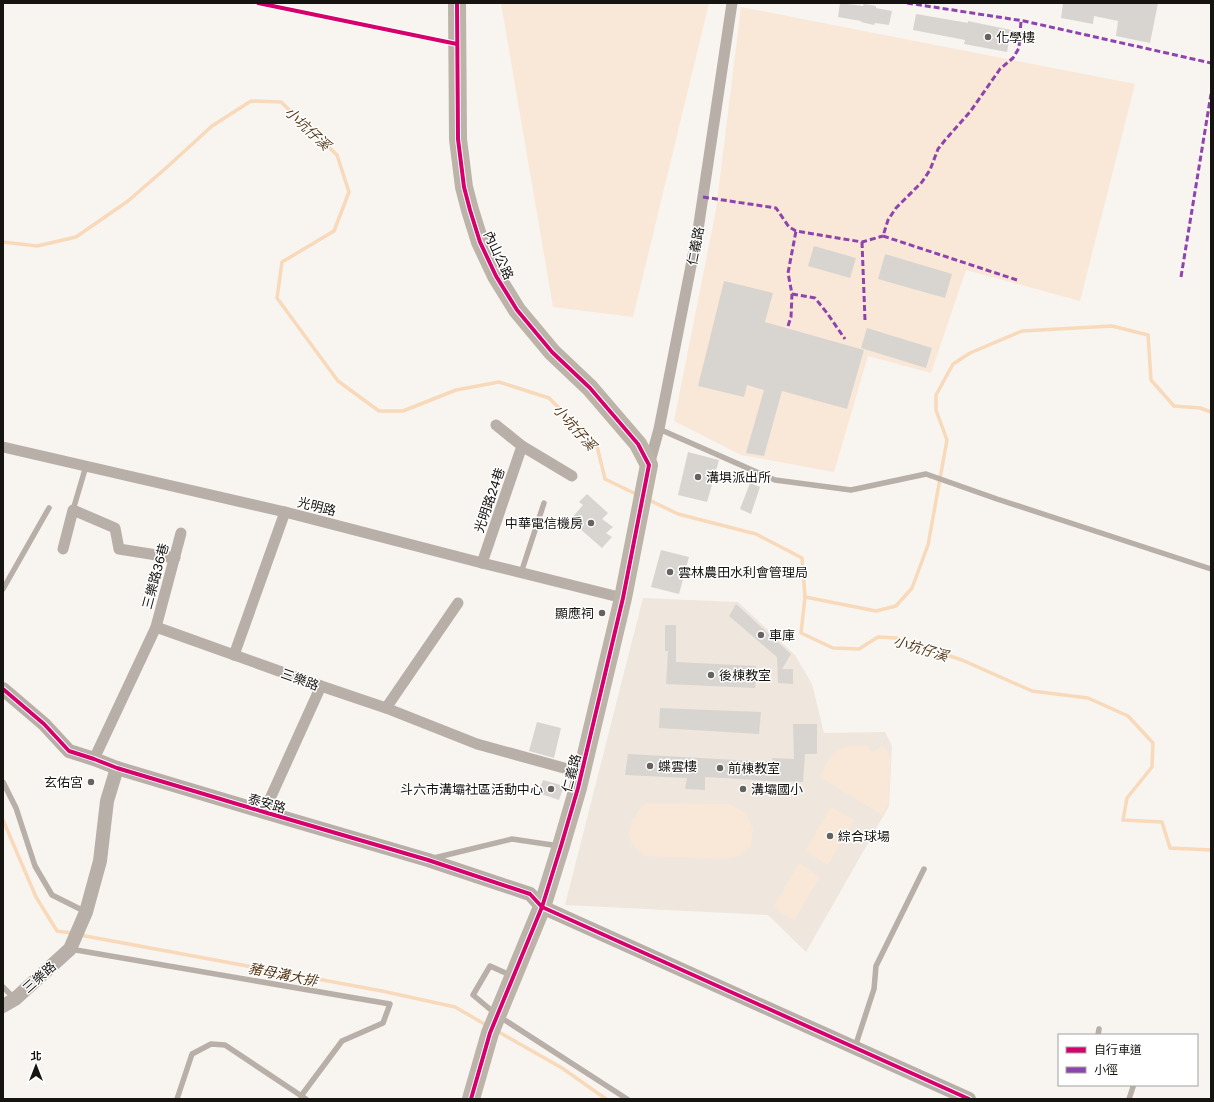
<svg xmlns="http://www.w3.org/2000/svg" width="1214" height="1102" font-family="'Golos Text','Noto Sans TC',sans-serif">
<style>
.built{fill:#efe6dd}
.green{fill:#f9e8d7}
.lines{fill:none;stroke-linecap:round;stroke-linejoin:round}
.stream{stroke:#f8d9ba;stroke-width:3.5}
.building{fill:#d8d5d1}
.service{stroke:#b8b0a8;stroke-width:5.5}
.minor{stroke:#b8b0a8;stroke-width:11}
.tertiary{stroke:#b8b0a8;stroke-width:14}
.primary{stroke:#bcb3a9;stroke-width:18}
.quiet{stroke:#8e44ad;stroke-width:3;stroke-dasharray:6 3;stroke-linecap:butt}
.cycleway-casing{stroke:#fff;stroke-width:6}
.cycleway{stroke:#d6006c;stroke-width:4}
.poi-dot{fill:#65625f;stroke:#fff;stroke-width:1.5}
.labels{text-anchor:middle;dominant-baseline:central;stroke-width:3;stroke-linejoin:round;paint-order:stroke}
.poi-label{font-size:13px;fill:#161411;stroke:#fff;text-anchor:start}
.street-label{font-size:13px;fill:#161411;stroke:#fff}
.water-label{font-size:14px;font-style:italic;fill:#553919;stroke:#fff}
</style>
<rect width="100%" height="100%" fill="#f8f4f0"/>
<!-- built -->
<path class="built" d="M643,598L738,602L795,655L812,684L824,733L885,732L892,746L889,806L806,952L768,915L565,905Z"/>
<!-- green -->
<g class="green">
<path d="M501,3H709L633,317L553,307Z"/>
<path d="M741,7L1135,84L1080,301L966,270L931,373L868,356L834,472L741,455L674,421L716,210Z"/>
<path d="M848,746H867L872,752L884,746L891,759L888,805L882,815L820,777C828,758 830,755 848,746Z"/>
<path d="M646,803L729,804L746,813L753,829L751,845L740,856L725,859L644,856C641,853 636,849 633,845C623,828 635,814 646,803Z"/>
<path d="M831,807L854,820L828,865L805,851Z"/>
<path d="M799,863L820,877L794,921L773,907Z"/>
</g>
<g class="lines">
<!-- stream -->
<g class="stream">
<path d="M3,242L37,246L76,237L128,201L166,168L212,126L251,101L281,102L337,155L349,192L334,231L282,262L277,298L338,381L379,411H403L456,390L499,382L549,398L597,446L605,479L638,495"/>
<path d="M647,499L678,514L756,534L802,558L805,597L801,633L833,648L859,649L878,637L896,638L962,660L1032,691L1088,698L1128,716L1153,743L1152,767L1127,798L1123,820L1162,822L1170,848L1211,850"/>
<path d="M805,597L876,611L896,606L912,588L928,545L947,440L936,410V395L953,364L970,353L1022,331L1112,326L1148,335L1151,380L1174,406L1200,408L1211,412"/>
<path d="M3,820L36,897L57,931L72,933"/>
<path d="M80,935L382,991L455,1007L488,1026"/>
<path d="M497,1031L562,1068L606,1099"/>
</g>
</g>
<!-- building -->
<g class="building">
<path d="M840,3L863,6L864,4L876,6V8L892,11L889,25L875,23L874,25L861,22V21L838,17Z"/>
<path d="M1063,3H1158L1150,43L1116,36L1118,21L1094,16L1093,24L1061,18Z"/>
<path d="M916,14L968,23V21L1011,30L1007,52L964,44L965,40L913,30Z"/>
<path d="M814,246L856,258L850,278L808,266Z"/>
<path d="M885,254L952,274L945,298L878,279Z"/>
<path d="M724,281L773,293L765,322L864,350L847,409L782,391L764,456L746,453L764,390L747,385L744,397L698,386Z"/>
<path d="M867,328L932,348L926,368L861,348Z"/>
<path d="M688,452L719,460L707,502L678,495Z"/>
<path d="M750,483L760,487L751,514L740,509Z"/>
<path d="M587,494L608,513L602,519L613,527L606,533L612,537L602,548L570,520L583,505L579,502Z"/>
<path d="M661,550L689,557L679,594L651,587Z"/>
<path d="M736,604L791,654L782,669H793V684L778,683L777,657L729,616Z"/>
<path d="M665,625H676V662L756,666L755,688L666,684L668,651H665Z"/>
<path d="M660,708L761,712L759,734L659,728Z"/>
<path d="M537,722L561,728L554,758L529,751Z"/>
<path d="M793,724H817V754H805L803,782L771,781L705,777V790L685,789L687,778L625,775L628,754L772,762V758L794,759Z"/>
<path d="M543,780L564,786L559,800L538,793Z"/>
</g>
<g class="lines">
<!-- service -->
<g class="service">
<path d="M659,429L775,480L851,490L926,474L997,499L1211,569"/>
<path d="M73,510L86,466"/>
<path d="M521,573L544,503"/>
<path d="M3,589L49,508"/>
<path d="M3,782L16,808L35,866L52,895L86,912"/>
<path d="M434,858L512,839L559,846"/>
<path d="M70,949L390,1004L383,1023L342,1041L301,1096"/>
<path d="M512,976L490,966L473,995L497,1015L627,1099"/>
<path d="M3,987L14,998"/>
<path d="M1098,1035L1099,1029"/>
<path d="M855,1047L874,989L876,966L924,869"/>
<path d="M177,1099L192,1054L211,1044L225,1045L306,1099"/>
<path d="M1129,1099L1133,1087V1085"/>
</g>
<!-- minor -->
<g class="minor">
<path d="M522,446L572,476"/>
<path d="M3,447L285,512L482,563L623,598"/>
<path d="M649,465L659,429L698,230L732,3"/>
<path d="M63,549L73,510L115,528L119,549L175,558"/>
<path d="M482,563L522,446L496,425"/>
<path d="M156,627L181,533"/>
<path d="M234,655L285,512"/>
<path d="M386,708L458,603"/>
<path d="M94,759L156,627L321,686L386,708L477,744L582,773"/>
<path d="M264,812L321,686"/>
</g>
<!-- tertiary -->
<g class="tertiary">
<path d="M3,689L44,724L69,751L94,759L117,768L264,812L428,860L530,894L542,907L969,1099"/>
<path d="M3,1006L15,999L70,949L86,912L100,861L107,801L117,768"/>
</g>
<!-- primary -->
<path class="primary" d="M457,3L458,139L464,187L470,210L480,242L496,276L517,310L552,352L590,388L638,444L649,465L623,598L578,788L561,846L542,907L490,1033L471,1099"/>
<!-- quiet -->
<g class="quiet">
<path d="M907,3L1024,21L1211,63"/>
<path d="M703,197L776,208L789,227L796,231L862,242L883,236"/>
<path d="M862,242L865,320"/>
<path d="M1181,277L1211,94"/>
<path d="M1017,280L883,236L888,220L896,208L922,182L930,170L938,149L946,139L970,112L1000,69L1013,58L1019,48L1021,21"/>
<path d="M792,294L815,298L827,313L845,339"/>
<path d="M788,326L791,317L792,294L788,273L796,231"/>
</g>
<defs>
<g id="cycleway">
<path d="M258,3L457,44"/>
<path d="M457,3L458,139L464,187L470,210L480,242L496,276L517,310L552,352L590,388L638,444L649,465L623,598L578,788L561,846L542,907L490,1033L471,1099"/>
<path d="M3,689L44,724L69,751L94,759L117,768L264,812L428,860L530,894L542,907L969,1099"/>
</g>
</defs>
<!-- cycleway casing -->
<use href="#cycleway" class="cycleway-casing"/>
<!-- cycleway -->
<use href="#cycleway" class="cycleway"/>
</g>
<!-- markers -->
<g class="poi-dot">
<circle cx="988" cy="37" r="4"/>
<circle cx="698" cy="477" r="4"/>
<circle cx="591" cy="523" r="4"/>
<circle cx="670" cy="572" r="4"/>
<circle cx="602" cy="613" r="4"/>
<circle cx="761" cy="635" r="4"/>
<circle cx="711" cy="675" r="4"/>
<circle cx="650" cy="766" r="4"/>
<circle cx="720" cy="768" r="4"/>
<circle cx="91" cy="782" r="4"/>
<circle cx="551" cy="789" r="4"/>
<circle cx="743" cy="789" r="4"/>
<circle cx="830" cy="836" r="4"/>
</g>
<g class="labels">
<!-- poi labels -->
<g class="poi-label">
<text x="996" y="37">化學樓</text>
<text x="706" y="477">溝埧派出所</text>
<text x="583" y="523" text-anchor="end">中華電信機房</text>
<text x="678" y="572">雲林農田水利會管理局</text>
<text x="594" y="613" text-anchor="end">顯應祠</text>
<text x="769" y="635">車庫</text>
<text x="719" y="675">後棟教室</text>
<text x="658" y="766">蝶雲樓</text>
<text x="728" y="768">前棟教室</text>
<text x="83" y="782" text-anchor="end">玄佑宮</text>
<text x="543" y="789" text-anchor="end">斗六市溝壩社區活動中心</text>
<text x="751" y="789">溝壩國小</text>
<text x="838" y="836">綜合球場</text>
</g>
<!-- street labels -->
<g class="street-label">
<text transform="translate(695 246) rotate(-79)">仁義路</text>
<text transform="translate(499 255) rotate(65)">內山公路</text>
<text transform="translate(489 500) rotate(-71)">光明路24巷</text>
<text transform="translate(317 506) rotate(14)">光明路</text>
<text transform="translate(155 576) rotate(-75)">三樂路36巷</text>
<text transform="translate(300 679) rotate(20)">三樂路</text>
<text transform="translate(571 773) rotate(-75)">仁義路</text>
<text transform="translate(267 803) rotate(16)">泰安路</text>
<text transform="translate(39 977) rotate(-42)">三樂路</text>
</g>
<!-- water labels -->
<g class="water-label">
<text transform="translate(308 128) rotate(43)">小坑仔溪</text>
<text transform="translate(575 427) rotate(48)">小坑仔溪</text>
<text transform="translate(921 648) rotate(17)">小坑仔溪</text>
<text transform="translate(283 974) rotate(11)">豬母溝大排</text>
</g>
</g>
<!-- border -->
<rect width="1214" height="1102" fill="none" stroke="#161411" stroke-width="8"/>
<!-- legend -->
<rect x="1058" y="1034" width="140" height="52" fill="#ffffff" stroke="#a2a1a0"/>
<rect x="1066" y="1047" width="20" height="6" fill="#d6006c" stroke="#a2a1a0"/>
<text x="1094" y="1054" font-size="12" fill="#161411">自行車道</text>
<rect x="1066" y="1067" width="20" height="6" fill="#8e44ad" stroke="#a2a1a0"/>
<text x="1094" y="1074" font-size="12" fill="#161411">小徑</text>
<!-- north arrow -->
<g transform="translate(36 1066)" stroke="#ffffff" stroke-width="3" paint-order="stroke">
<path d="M0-3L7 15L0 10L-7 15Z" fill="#161411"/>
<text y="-6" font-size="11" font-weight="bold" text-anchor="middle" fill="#161411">北</text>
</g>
</svg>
